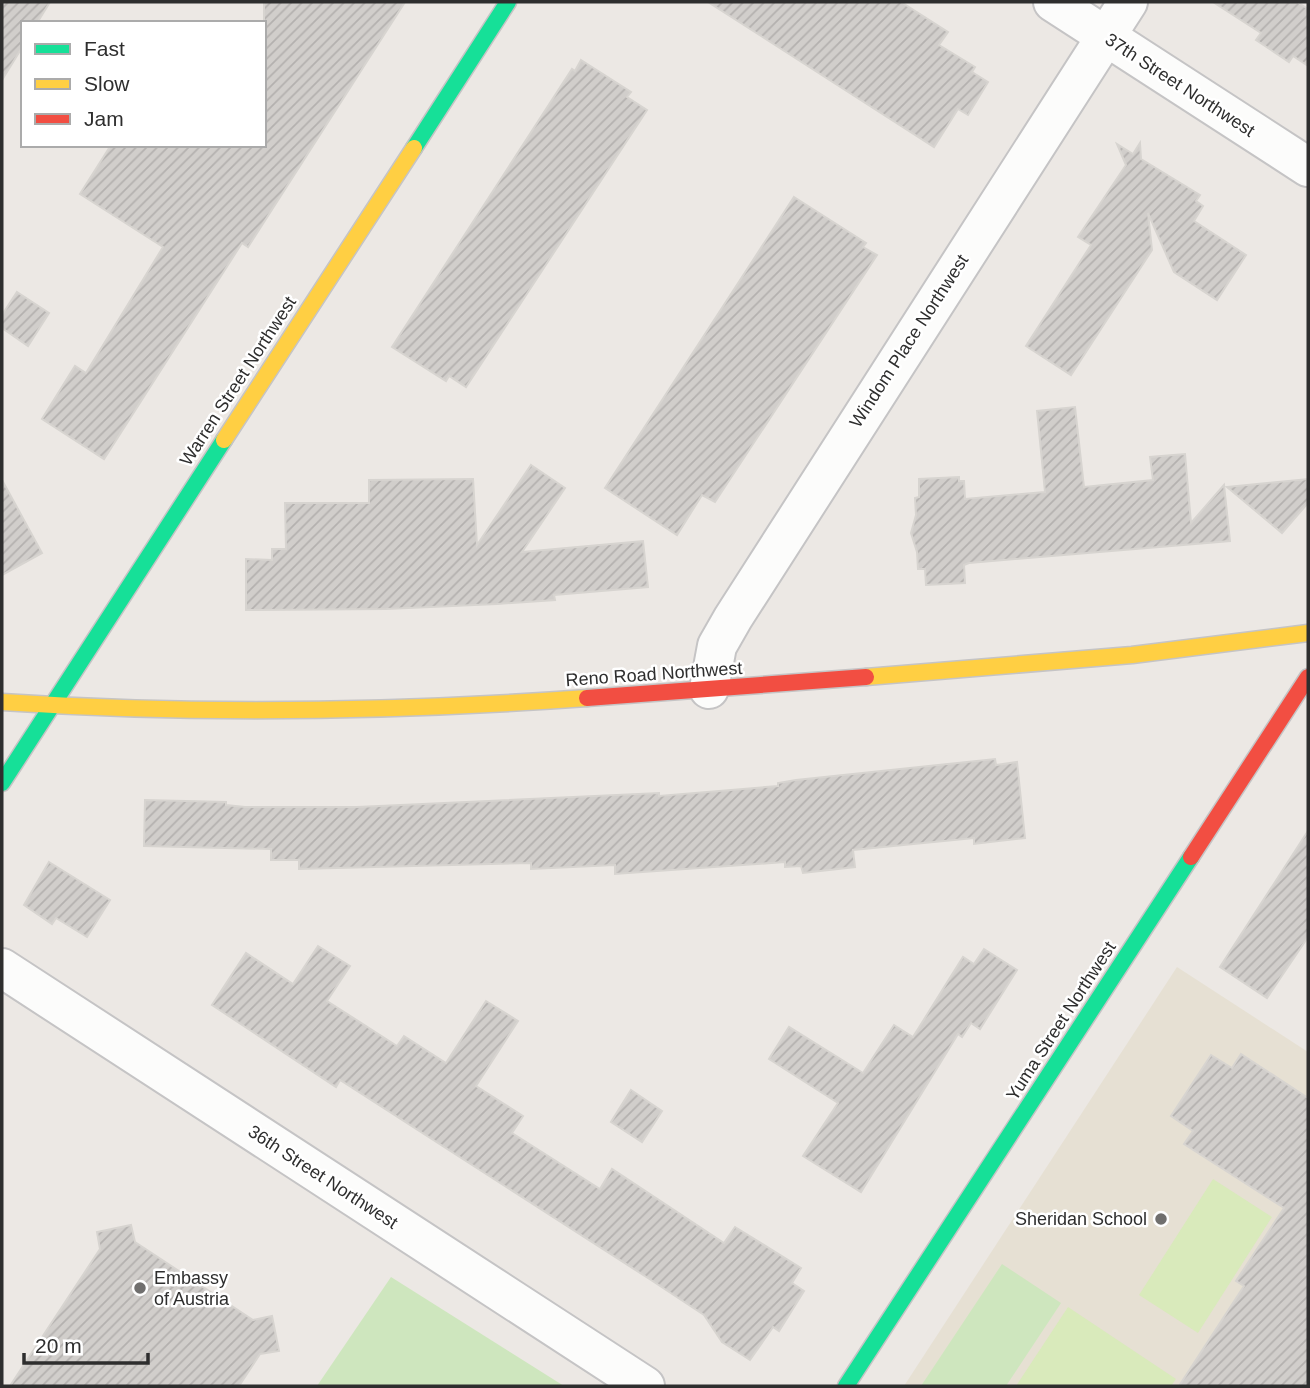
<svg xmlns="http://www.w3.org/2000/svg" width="1310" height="1388" font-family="Arial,sans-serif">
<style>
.education{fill:#e6e0d3}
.grass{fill:#cee6be}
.pitch{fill:#d9eabb}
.building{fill:url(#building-hatch);stroke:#d7d4d0;stroke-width:2}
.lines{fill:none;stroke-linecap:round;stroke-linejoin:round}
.street-casing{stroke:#c5c4c5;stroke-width:42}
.fast-casing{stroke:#c5c4c5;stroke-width:19}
.slow-casing{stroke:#c5c4c5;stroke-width:19}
.jam-casing{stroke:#c5c4c5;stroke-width:19}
.street{stroke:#fcfcfb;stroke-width:38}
.fast{stroke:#16e098;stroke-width:16}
.slow{stroke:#ffcf43;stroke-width:16}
.jam{stroke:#f24e42;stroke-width:16}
.poi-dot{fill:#706f6e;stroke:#fff;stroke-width:2.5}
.labels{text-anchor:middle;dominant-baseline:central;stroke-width:5;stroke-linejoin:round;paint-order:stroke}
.street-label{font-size:18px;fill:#2e2e2e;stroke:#fff}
.poi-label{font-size:18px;fill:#2e2e2e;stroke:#fff;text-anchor:end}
</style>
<defs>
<pattern id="building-hatch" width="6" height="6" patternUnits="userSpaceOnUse" patternTransform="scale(1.75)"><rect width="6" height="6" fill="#d1cecb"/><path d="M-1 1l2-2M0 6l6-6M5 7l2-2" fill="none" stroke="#b4b1af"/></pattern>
</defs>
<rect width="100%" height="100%" fill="#ece8e4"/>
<!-- education -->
<path class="education" d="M1177,967L1308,1052V1386H904Z"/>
<!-- grass -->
<g class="grass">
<path d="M1002,1264L1061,1303L1006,1386H921Z"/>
<path d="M391,1277L564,1386H317Z"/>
</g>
<!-- pitch -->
<g class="pitch">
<path d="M1213,1179L1272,1217L1198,1333L1139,1295Z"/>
<path d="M1068,1307L1176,1379L1171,1386H1016Z"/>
</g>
<!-- building -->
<g class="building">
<path d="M2,2H50L37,23H23V46L2,80Z"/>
<path d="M264,2H405L248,247L242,243L104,459L42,419L75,366L86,373L163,247L80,194L111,145H264Z"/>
<path d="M708,2H901L948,32L939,45L975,67L972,72L988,82L968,115L958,109L934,147Z"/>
<path d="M1213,2H1297L1308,9V66L1293,56L1289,62L1256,40L1261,33Z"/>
<path d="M581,60L631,92L627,97L647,110L466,387L449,376L446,381L392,347L572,69L575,71Z"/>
<path d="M1140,143L1141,159L1200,195L1196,201L1203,206L1194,221L1246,255L1217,300L1174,272L1148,213L1152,250L1071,375L1026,346L1091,245L1078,237L1126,165L1117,144L1133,154Z"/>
<path d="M794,197L866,243L863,247L877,255L715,502L702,495L677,535L605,488Z"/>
<path d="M17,292L49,313L28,346L2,328V315Z"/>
<path d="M1075,407L1084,487L1153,480L1150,457L1185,454L1191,523L1224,485L1230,541L969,563L964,565L965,583L926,585L925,569H918L917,552L911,533L916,515L915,498L919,497V479L959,477V481H964L965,499L1045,492L1037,411Z"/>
<path d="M531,465L565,488L522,552L643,541L648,587L554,595L555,600L497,604L386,609L246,610V559L272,560V549H286L285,503H369V480L473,479L477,545Z"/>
<path d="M1308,479V503L1282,533L1227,487Z"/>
<path d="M2,480L42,553L2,575Z"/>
<path d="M995,759L996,765L1017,762L1025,838L974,844V838L853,850L855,867L803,873L801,866L785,867V862L615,874V865L531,869V863L299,869V860H271V849L144,846L145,800L226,802V805L245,807H357L659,793V796L778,786V783L796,780Z"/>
<path d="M1308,831V937L1267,998L1220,967Z"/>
<path d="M49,862L110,900L87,937L56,918L52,924L24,905Z"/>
<path d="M318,946L350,966L327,1001L397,1046L404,1036L446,1063L486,1001L518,1021L476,1086L523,1116L512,1133L600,1189L612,1169L724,1243L735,1227L801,1268L792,1283L804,1291L779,1331L773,1327L750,1360L722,1342L704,1315L651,1280L340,1080L336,1087L212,1005L246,953L293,984Z"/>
<path d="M984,949L1017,970L980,1029L971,1023L962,1037L958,1034L861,1192L803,1156L838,1103L769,1059L789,1027L863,1073L894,1025L913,1037L963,957L974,964Z"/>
<path d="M1241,1054L1308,1098V1386H1179L1244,1286L1236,1281L1284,1208L1184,1144L1193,1131L1171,1116L1211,1055L1232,1068Z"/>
<path d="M631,1090L662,1111L642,1142L611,1122Z"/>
<path d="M131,1225L135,1242L253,1320L272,1316L279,1351L260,1354L239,1386H10L100,1249L97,1232Z"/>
</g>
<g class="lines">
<defs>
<g id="street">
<path d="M1053,2L1308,167"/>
<path d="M709,689L717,646L733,618L1128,2"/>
<path d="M2,968L645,1386"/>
</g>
<g id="fast">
<path d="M414,148L508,2"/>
<path d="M2,783L224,440"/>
<path d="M846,1386L1191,857"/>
</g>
<g id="slow">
<path d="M224,440L414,148"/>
<path d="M866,677L1132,655L1308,633"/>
<path d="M2,702C197,715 391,712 587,698"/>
</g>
<g id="jam">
<path d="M587,698L866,677"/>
<path d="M1191,857L1308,677"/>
</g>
</defs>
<!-- street casing -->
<use href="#street" class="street-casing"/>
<!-- fast casing -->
<use href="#fast" class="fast-casing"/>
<!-- slow casing -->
<use href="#slow" class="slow-casing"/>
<!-- jam casing -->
<use href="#jam" class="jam-casing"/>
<!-- street -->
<use href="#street" class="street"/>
<!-- fast -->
<use href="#fast" class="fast"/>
<!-- slow -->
<use href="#slow" class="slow"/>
<!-- jam -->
<use href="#jam" class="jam"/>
</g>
<!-- markers -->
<g class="poi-dot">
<circle cx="1161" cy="1219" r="7"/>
<circle cx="140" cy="1288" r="7"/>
</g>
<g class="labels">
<!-- street labels -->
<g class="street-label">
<text transform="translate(1180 85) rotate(33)">37th Street Northwest</text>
<text transform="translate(909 341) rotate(-57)">Windom Place Northwest</text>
<text transform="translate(238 381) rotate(-57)">Warren Street Northwest</text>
<text transform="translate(654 674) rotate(-4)">Reno Road Northwest</text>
<text transform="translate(1061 1021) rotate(-57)">Yuma Street Northwest</text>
<text transform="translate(323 1177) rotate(33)">36th Street Northwest</text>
</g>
<!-- poi labels -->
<g class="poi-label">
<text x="1147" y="1219">Sheridan School</text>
<text x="154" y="1278" text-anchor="start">Embassy<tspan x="154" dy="21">of Austria</tspan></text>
</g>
</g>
<!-- border -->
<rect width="1310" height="1388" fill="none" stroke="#2e2e2e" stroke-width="7"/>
<!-- legend -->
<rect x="21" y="21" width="245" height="126" fill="#ffffff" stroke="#ababab" stroke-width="2"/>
<rect x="35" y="44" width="35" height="10" fill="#16e098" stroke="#ababab" stroke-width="2"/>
<text x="84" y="56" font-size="21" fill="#2e2e2e">Fast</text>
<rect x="35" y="79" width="35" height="10" fill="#ffcf43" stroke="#ababab" stroke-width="2"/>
<text x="84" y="91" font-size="21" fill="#2e2e2e">Slow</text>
<rect x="35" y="114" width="35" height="10" fill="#f24e42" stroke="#ababab" stroke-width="2"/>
<text x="84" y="126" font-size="21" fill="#2e2e2e">Jam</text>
<!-- scale -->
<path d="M24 1353v10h124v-10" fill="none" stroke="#2e2e2e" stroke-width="3.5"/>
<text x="35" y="1353" font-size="21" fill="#2e2e2e" stroke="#ffffff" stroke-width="5" paint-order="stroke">20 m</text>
</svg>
